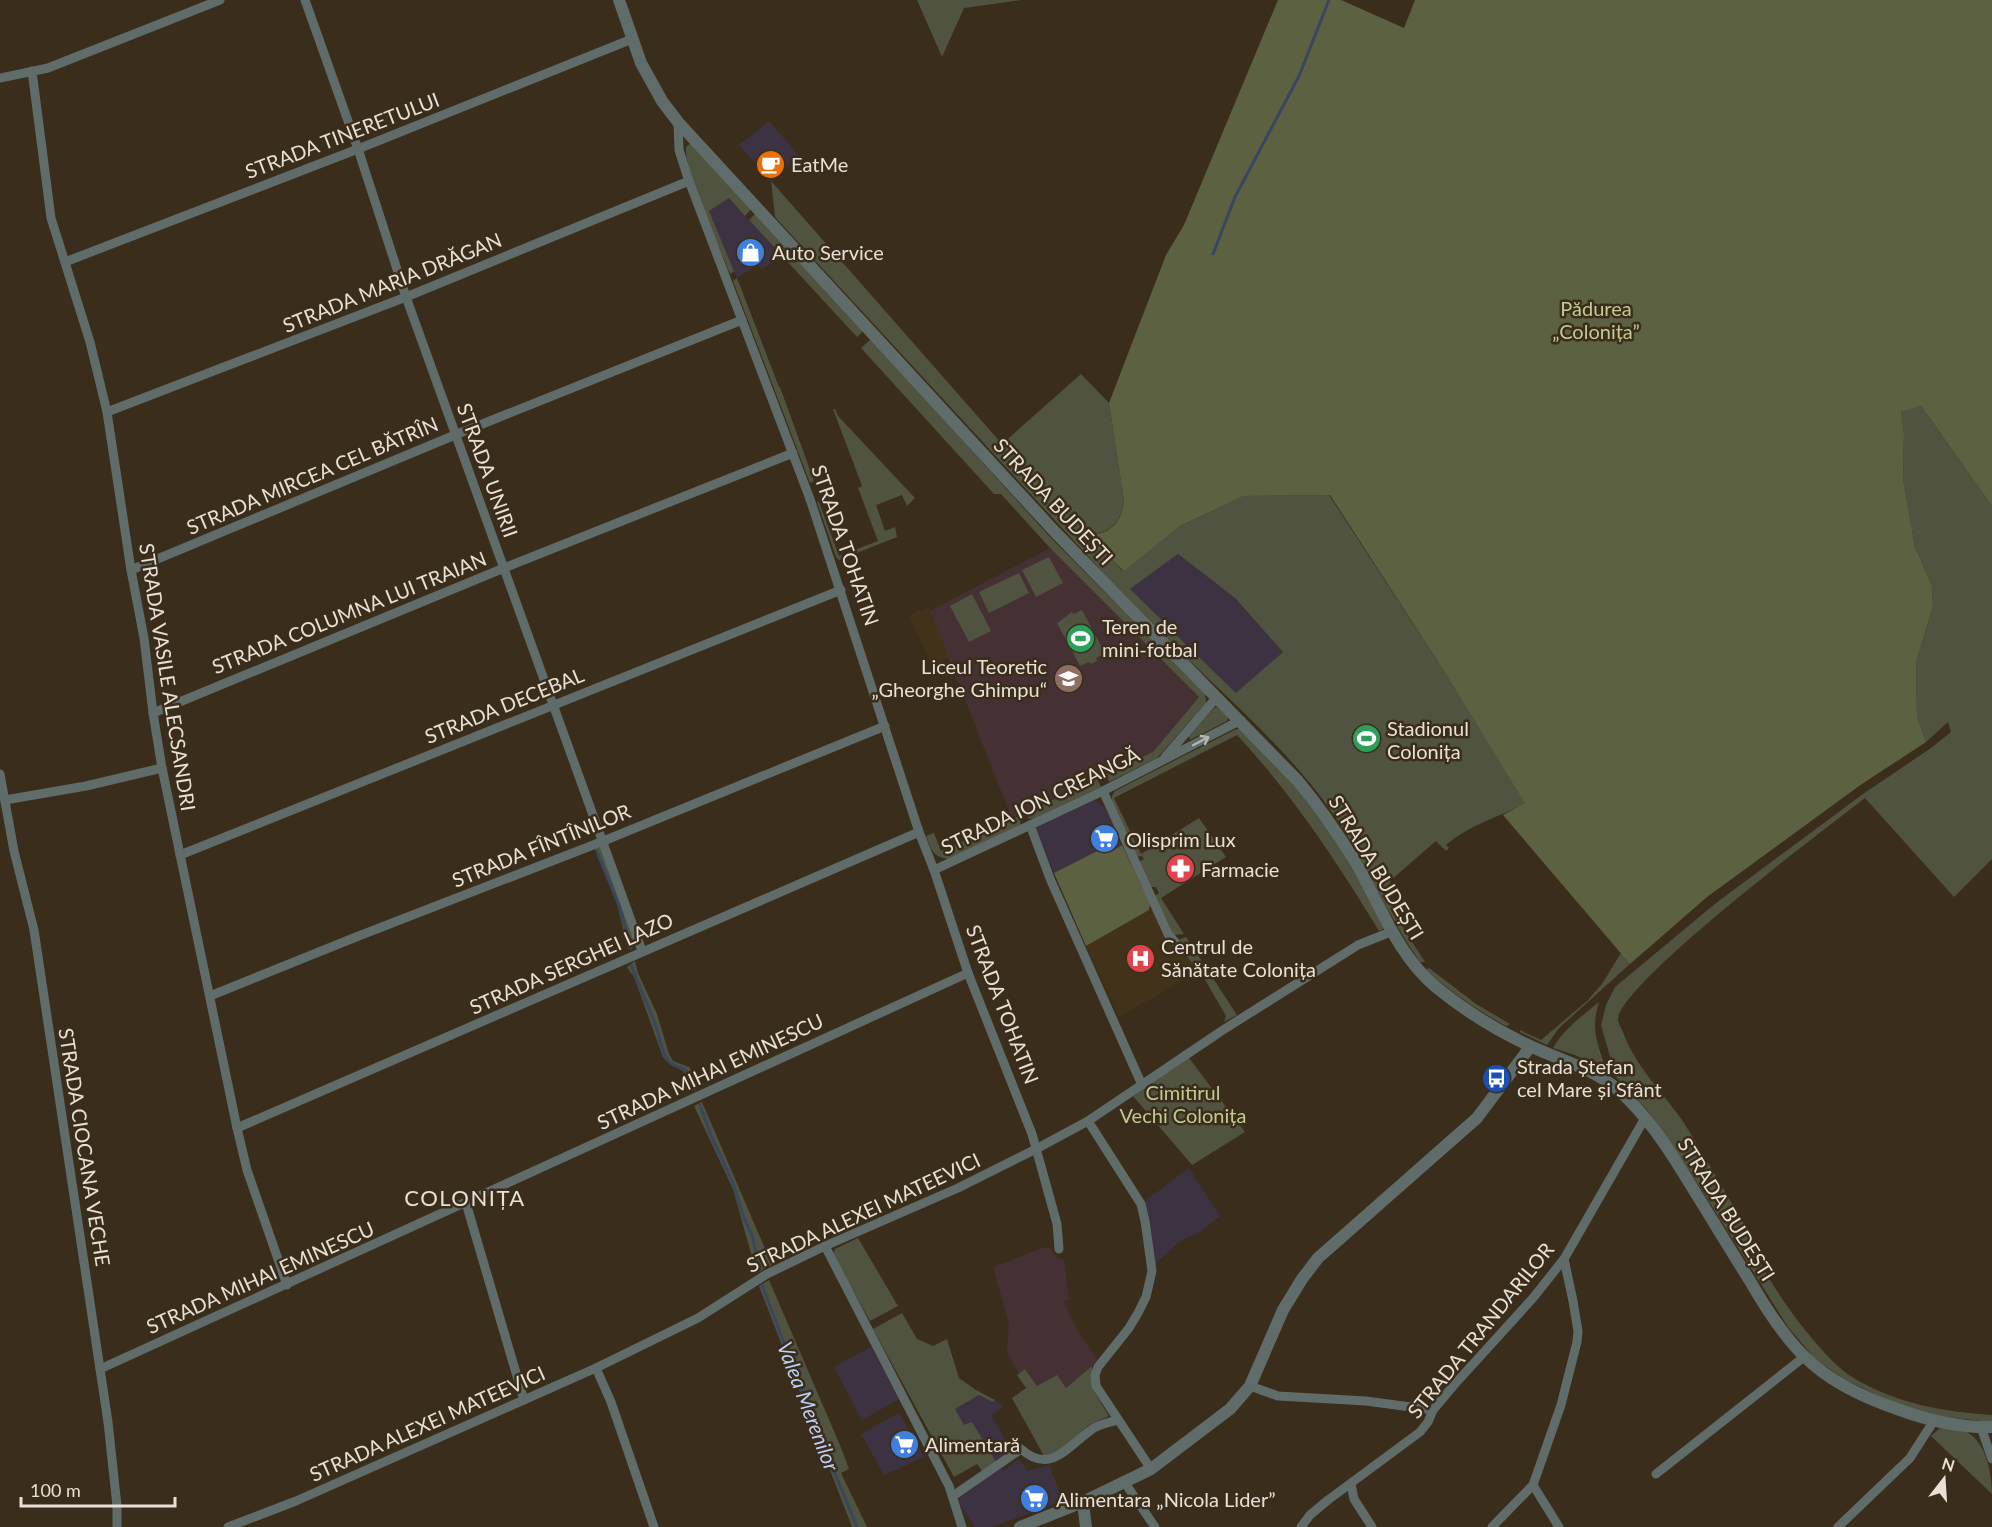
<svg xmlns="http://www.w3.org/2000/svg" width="1992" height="1527" font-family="Lato,sans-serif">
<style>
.commercial{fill:#3d3241}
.built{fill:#43321a}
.education{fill:#453034}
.green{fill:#50533f}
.forest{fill:#5c6142}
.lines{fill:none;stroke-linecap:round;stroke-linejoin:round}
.stream{stroke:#394660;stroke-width:3}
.minor{stroke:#5f6c69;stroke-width:9}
.tertiary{stroke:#5f6c69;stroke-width:12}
.oneway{stroke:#b8b7af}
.labels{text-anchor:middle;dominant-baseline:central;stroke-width:5;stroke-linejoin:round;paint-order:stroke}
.street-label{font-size:20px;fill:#e8e0d5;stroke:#3a2d1b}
.poi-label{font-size:20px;fill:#e8e0d5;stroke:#3a2d1b;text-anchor:start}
.park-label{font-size:20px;fill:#c2ca91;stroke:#3a2d1b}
.water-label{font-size:21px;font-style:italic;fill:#bacff8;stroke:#3a2d1b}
.quarter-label{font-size:22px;letter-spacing:1.5px;fill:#e8e0d5;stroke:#3a2d1b}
</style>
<rect width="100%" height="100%" fill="#3a2d1b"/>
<!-- commercial -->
<g class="commercial">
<path d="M769,121L800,157L771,181L739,145Z"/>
<path d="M729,198L783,257L762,269L758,265L737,278L709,211Z"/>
<path d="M1178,554L1235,598L1283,652L1236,694L1130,589Z"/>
<path d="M1095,800L1107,809L1122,845L1114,850L1111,844L1054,873L1035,828Z"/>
<path d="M1189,1168L1220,1216L1200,1232L1180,1241L1154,1265L1145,1201Z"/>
<path d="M871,1347L899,1399L862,1420L834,1367Z"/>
<path d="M979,1395L993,1402L995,1400L1004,1406L991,1415L1013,1452L982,1471L946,1411Z"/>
<path d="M899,1413L924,1457L884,1475L861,1434Z"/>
<path d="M1019,1459L1027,1471L1049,1465L1063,1501L992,1527H975L957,1500L1000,1469L1004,1470Z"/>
</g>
<!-- built -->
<g class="built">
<path d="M929,607L949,658L931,665L909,615Z"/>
<path d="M1150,904L1169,942H1173L1200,971L1119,1017L1086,946L1149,910Z"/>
</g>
<!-- education -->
<g class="education">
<path d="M1050,548L1199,697L1153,752L1012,819L930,611Z"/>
<path d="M1044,1247L1052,1249V1252L1058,1258L1064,1259L1069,1300L1063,1301L1077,1330L1098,1361L1066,1388L1037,1386L1025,1369L1019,1374L1007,1352L1009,1324L993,1267Z"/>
</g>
<!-- green -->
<g class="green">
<path d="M917,0H1021L964,8L942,57Z"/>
<path d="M690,144L694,145L751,209L745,216L729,198L709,211L734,271L730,274C721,251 683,166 686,147Z"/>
<path d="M771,181L1002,444L1081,374L1109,403L1124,501C1121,523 1109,534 1087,535L1123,571L1180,526L1244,496L1329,495L1444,671L1526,803C1499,817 1469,825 1446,845L1449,848L1446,851L1436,841L1391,880L1387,891L1405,931L1425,962H1420C1389,918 1369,869 1340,824C1296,756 1224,695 1166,638L1171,630L1236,693L1283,652L1235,598L1178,554L1130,589L1166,624L1160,631L1110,580L775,217Z"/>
<path d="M756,213L863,331L857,337L749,220Z"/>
<path d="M737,278L779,387H780L814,481L810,483L733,281Z"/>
<path d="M871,339L1049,536L1205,693L1206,703L1157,758L1109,782L1106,774L1153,752L1199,697L1050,548L1001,494H994L861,348Z"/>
<path d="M1921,406L1992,506V859L1954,897L1865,798C1829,826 1617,985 1618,1020C1618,1023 1622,1029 1623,1032C1635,1067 1664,1093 1684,1123C1698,1145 1711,1168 1724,1190C1732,1204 1742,1219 1749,1234C1753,1242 1755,1251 1759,1259C1773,1291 1823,1359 1852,1377C1895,1403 1943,1412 1992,1415V1422L1933,1416L1887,1400L1844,1379L1816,1360L1788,1327L1684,1162L1648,1111L1616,1077L1601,1025L1606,1005L1615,987L1716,903L1863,794L1931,748L1951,732L1948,722L1926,742L1917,716L1916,663L1933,606L1932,586L1915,547L1903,479L1904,434L1901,412Z"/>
<path d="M833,409H835L838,416L915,498L907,506L902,495L876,505L885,531L895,527L897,537L839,560L836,557L817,502H819L839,556L878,541L858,488L862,486Z"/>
<path d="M1049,557L1063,583L1036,597L1022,570Z"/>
<path d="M1019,573L1029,593L989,613L979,592Z"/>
<path d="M972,594L991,631L969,642L950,606Z"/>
<path d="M1082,610L1105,653L1096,658L1097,661L1091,664L1089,662L1080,666L1057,623L1072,612L1073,614Z"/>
<path d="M1217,707L1228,717L1227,721L1190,740L1189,736L1214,708Z"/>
<path d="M1242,728C1268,755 1295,782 1317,812C1343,849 1363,889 1385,928L1379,931C1337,862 1292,794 1237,735L1114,798L1141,854L1199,818L1226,857L1161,898L1184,934L1175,935L1171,933L1155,896L1159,893L1156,887H1149L1139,862L1144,859L1142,856L1136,857L1112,803V796L1115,791L1234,730Z"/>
<path d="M1097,779L1101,787L1035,818L1029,819L1025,813Z"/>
<path d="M1019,816L1021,825L949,859C932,857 932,850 926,836L934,833L941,851Z"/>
<path d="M600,847L634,938L633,947L628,949L617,904L595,849Z"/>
<path d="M1186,937L1237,1015L1224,1022L1226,1016L1200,971L1173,942Z"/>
<path d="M1621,953L1630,964L1559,1028L1547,1045L1520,1032V1030L1541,1040L1587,1001L1602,984Z"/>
<path d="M635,961L638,973L657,1014L669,1054L673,1061L689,1067L699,1087L692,1091C685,1062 679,1075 663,1057L634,977L627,967Z"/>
<path d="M1429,968L1476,1004L1510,1024L1506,1026C1477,1010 1451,992 1426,970Z"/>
<path d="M1599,1002C1590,1031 1598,1043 1606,1070L1575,1055L1553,1048C1564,1029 1582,1016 1599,1002Z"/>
<path d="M1189,1058L1245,1132L1192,1165L1133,1096Z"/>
<path d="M702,1102L772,1265L754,1274V1264L733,1189L694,1106Z"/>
<path d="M858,1238L898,1306L870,1321L833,1255L835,1249Z"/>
<path d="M769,1280L840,1445L849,1469L841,1473L867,1527H852L759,1286Z"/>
<path d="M902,1313L917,1339L933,1346L947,1339L959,1378L976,1390L995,1400L993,1402L979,1395L955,1409L964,1425L972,1422L996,1462L982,1471L977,1464L954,1477L873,1329Z"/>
<path d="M1092,1366L1093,1390L1109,1416C1103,1419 1097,1421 1091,1424C1077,1432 1062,1458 1044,1456L1012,1398L1026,1388L1017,1375L1025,1369L1037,1386L1057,1375L1066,1388Z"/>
<path d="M1940,1428C1947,1429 1957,1428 1964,1431C1986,1439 1992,1474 1992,1494L1931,1436Z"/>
</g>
<!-- forest -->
<g class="forest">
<path d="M1278,0H1341L1404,28L1415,0H1992V506L1921,406L1901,412L1904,434L1903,479L1915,547L1932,586L1933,606L1916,663L1917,716L1926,742L1859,786L1707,897L1630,964L1503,815L1525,803L1444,671L1330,495L1244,496L1180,526L1124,571L1086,536C1109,534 1121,525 1124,501L1109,403L1166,255L1184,225Z"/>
<path d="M1111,844L1114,850L1122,845L1150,904L1149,910L1086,946L1054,873Z"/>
</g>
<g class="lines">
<!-- stream -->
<g class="stream">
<path d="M1213,254L1235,197L1299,76L1329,0"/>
<path d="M597,852L620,908L631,948"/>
<path d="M631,965C638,985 648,1005 656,1026C659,1036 661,1048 666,1057C675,1073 688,1059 695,1089"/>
<path d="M700,1105L710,1133L733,1183L744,1218L752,1235L760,1270"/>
<path d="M762,1285L815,1425L857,1527"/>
</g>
<!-- minor -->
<g class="minor">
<path d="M305,0L358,149L406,297L642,951"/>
<path d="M32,71L51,218L90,342L107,412L131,570L144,638L153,713L162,768L237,1128L247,1170L287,1285"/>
<path d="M0,78L48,68L220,0"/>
<path d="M678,122L679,150L689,181L810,499L919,832L934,870L968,973L1032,1134L1057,1224L1059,1249"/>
<path d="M65,262L358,149L632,39"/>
<path d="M107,412L406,297L689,181"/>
<path d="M131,570L455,435L742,320"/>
<path d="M153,713L504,568L793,453"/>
<path d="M1165,757L1217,697"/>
<path d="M0,774L14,851L34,930L108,1422L117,1506V1527"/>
<path d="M1103,791L1168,934L1175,942"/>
<path d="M5,800L86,786L162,768"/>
<path d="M1030,825L1051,881L1142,1085"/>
<path d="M180,855L841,590"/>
<path d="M934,870L1103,791L1241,720"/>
<path d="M210,996L356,937L601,842L885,726"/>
<path d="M1088,1121L1141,1204L1145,1221L1152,1271L1146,1297L1138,1313L1129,1328L1098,1367L1095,1375L1096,1386L1151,1469"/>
<path d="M237,1128L919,832"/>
<path d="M466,1203L524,1400"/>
<path d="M825,1246L949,1486L962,1527"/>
<path d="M596,1368L611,1402L654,1527"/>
<path d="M100,1369L968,973"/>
<path d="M1250,1386L1278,1396L1366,1401L1433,1410"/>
<path d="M1981,1427L1992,1459"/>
<path d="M1656,1474L1804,1357"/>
<path d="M1125,1483L1155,1527"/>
<path d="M1351,1484L1354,1499L1372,1527"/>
<path d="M1533,1485L1559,1527"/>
<path d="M953,1496L1021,1449C1050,1475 1067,1447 1091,1430C1099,1424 1108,1423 1118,1420"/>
<path d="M228,1527L296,1501L596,1368L698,1318L767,1274L825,1246L958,1188L1036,1149L1088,1121L1223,1030L1358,945L1393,931"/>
<path d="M1301,1527L1310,1515L1328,1500L1420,1432L1428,1422L1433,1410L1454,1385L1533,1298L1564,1259L1645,1118"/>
<path d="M1492,1527L1533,1485L1561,1405L1577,1342L1578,1331L1573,1301L1564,1259"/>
<path d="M1838,1527L1910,1458L1933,1422"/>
</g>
<!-- tertiary -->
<g class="tertiary">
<path d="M619,0L641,63L662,101L678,122L1055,532L1298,781C1318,805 1336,831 1353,858C1379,901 1396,954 1436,987C1464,1010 1496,1030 1528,1045C1565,1063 1598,1068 1628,1099C1655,1126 1675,1159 1695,1192C1713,1221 1731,1251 1750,1281C1765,1307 1783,1336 1805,1357C1830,1382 1867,1399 1900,1410C1930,1421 1959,1428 1992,1427"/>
<path d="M1083,1502L1086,1527"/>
<path d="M1020,1527L1083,1502L1151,1469L1230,1409L1250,1386L1283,1310L1302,1279L1318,1258L1477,1118L1530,1047"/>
</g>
</g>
<!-- one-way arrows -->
<defs><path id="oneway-shaft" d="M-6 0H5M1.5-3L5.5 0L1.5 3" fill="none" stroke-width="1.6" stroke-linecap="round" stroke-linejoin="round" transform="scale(1.5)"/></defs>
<use class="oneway" href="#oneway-shaft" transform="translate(1201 741) rotate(-28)"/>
<!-- icons -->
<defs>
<symbol id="cafe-disc" viewBox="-11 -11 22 22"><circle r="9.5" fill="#e8710a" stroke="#3a2d1b"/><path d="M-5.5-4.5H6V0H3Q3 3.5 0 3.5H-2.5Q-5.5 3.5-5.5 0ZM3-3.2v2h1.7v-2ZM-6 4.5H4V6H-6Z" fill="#fff"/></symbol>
<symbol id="shop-disc" viewBox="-11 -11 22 22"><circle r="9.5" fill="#3f7fe0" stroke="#3a2d1b"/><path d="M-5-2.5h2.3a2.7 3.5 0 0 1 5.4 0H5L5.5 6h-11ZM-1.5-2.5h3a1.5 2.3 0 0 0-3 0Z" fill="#fff"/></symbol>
<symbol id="stadium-disc" viewBox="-11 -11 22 22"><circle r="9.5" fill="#2e9e5b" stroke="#3a2d1b"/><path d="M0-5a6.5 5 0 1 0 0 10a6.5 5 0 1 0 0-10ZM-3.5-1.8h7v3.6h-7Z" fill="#fff"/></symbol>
<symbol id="school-disc" viewBox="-11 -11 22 22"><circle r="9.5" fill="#8d6e63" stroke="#3a2d1b"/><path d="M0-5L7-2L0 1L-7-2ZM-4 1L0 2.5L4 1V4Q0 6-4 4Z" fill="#fff"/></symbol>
<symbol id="supermarket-disc" viewBox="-11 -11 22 22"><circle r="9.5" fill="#3f7fe0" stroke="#3a2d1b"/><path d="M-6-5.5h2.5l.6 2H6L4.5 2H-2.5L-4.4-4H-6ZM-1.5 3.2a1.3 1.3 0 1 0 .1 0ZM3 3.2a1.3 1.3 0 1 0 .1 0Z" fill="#fff"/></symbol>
<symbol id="pharmacy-disc" viewBox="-11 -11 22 22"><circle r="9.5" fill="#e0444e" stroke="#3a2d1b"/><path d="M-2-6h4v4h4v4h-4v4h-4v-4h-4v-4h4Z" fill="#fff"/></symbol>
<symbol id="hospital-disc" viewBox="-11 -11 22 22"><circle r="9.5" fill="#e0444e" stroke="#3a2d1b"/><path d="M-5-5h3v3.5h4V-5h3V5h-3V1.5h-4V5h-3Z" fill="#fff"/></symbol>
<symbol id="bus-disc" viewBox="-11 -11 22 22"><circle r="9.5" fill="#1a4fb4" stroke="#3a2d1b"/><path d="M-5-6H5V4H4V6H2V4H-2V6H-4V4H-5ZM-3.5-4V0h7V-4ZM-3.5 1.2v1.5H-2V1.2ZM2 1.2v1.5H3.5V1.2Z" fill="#fff"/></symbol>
</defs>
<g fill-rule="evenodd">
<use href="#cafe-disc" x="754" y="148" width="33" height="33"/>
<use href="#shop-disc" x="734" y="236" width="33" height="33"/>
<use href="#stadium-disc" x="1064" y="622" width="33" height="33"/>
<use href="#school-disc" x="1052" y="662" width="33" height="33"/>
<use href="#stadium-disc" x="1350" y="722" width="33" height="33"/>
<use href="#supermarket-disc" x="1088" y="822" width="33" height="33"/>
<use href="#pharmacy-disc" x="1164" y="852" width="33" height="33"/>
<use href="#hospital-disc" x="1124" y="942" width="33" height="33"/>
<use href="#bus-disc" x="1480" y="1062" width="33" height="33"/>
<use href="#supermarket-disc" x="888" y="1428" width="33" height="33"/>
<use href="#supermarket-disc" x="1018" y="1482" width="33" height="33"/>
</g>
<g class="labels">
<!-- street labels -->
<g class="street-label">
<text transform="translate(342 135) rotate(-21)">STRADA TINERETULUI</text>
<text transform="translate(392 282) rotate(-22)">STRADA MARIA DRĂGAN</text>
<text transform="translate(488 470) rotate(70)">STRADA UNIRII</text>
<text transform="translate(312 475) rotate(-23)">STRADA MIRCEA CEL BĂTRÎN</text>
<text transform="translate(1054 501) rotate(47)">STRADA BUDEȘTI</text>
<text transform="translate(846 545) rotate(71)">STRADA TOHATIN</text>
<text transform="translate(349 612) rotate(-22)">STRADA COLUMNA LUI TRAIAN</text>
<text transform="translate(168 677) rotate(81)">STRADA VASILE ALECSANDRI</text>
<text transform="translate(504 705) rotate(-22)">STRADA DECEBAL</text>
<text transform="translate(1040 800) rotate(-26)">STRADA ION CREANGĂ</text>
<text transform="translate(541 845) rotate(-22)">STRADA FÎNTÎNILOR</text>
<text transform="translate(1377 867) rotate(59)">STRADA BUDEȘTI</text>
<text transform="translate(571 963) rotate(-24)">STRADA SERGHEI LAZO</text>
<text transform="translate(1003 1004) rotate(69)">STRADA TOHATIN</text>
<text transform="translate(710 1071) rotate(-25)">STRADA MIHAI EMINESCU</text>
<text transform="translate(85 1147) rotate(81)">STRADA CIOCANA VECHE</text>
<text transform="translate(1727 1209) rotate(58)">STRADA BUDEȘTI</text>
<text transform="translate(863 1212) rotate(-25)">STRADA ALEXEI MATEEVICI</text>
<text transform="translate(260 1277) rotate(-24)">STRADA MIHAI EMINESCU</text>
<text transform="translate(1480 1330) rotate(-51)">STRADA TRANDARILOR</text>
<text transform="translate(427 1423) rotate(-24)">STRADA ALEXEI MATEEVICI</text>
</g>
<!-- poi labels -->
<g class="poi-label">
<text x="791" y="164">EatMe</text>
<text x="772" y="252">Auto Service</text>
<text x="1102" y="626">Teren de<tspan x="1102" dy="23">mini-fotbal</tspan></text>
<text x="1047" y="666" text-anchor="end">Liceul Teoretic<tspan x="1047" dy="23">„Gheorghe Ghimpu“</tspan></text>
<text x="1387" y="728">Stadionul<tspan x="1387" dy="23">Colonița</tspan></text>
<text x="1126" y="839">Olisprim Lux</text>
<text x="1201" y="869">Farmacie</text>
<text x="1161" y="946">Centrul de<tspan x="1161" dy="23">Sănătate Colonița</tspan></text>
<text x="1517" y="1066">Strada Ștefan<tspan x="1517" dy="23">cel Mare și Sfânt</tspan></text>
<text x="925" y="1444">Alimentară</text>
<text x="1056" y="1499">Alimentara „Nicola Lider”</text>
</g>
<!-- park labels -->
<g class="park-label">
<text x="1596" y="308">Pădurea<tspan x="1596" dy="23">„Colonița”</tspan></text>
<text x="1183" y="1092">Cimitirul<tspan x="1183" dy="23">Vechi Colonița</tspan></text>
</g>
<!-- water labels -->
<g class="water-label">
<text transform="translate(809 1406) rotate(69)">Valea Merenilor</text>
</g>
<!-- quarter labels -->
<g class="quarter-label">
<text x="465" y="1197">COLONIȚA</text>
</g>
</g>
<!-- north arrow -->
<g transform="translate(1944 1479) rotate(17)" stroke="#3a2d1b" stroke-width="4.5" paint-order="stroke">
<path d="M0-4.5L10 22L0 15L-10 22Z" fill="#e8e0d5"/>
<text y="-9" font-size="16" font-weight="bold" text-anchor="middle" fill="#e8e0d5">N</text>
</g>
<!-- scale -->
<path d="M21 1497v9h154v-9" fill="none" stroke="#e8e0d5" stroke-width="3"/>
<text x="30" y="1497" font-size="18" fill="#e8e0d5" stroke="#3a2d1b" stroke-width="4.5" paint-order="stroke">100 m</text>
</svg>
